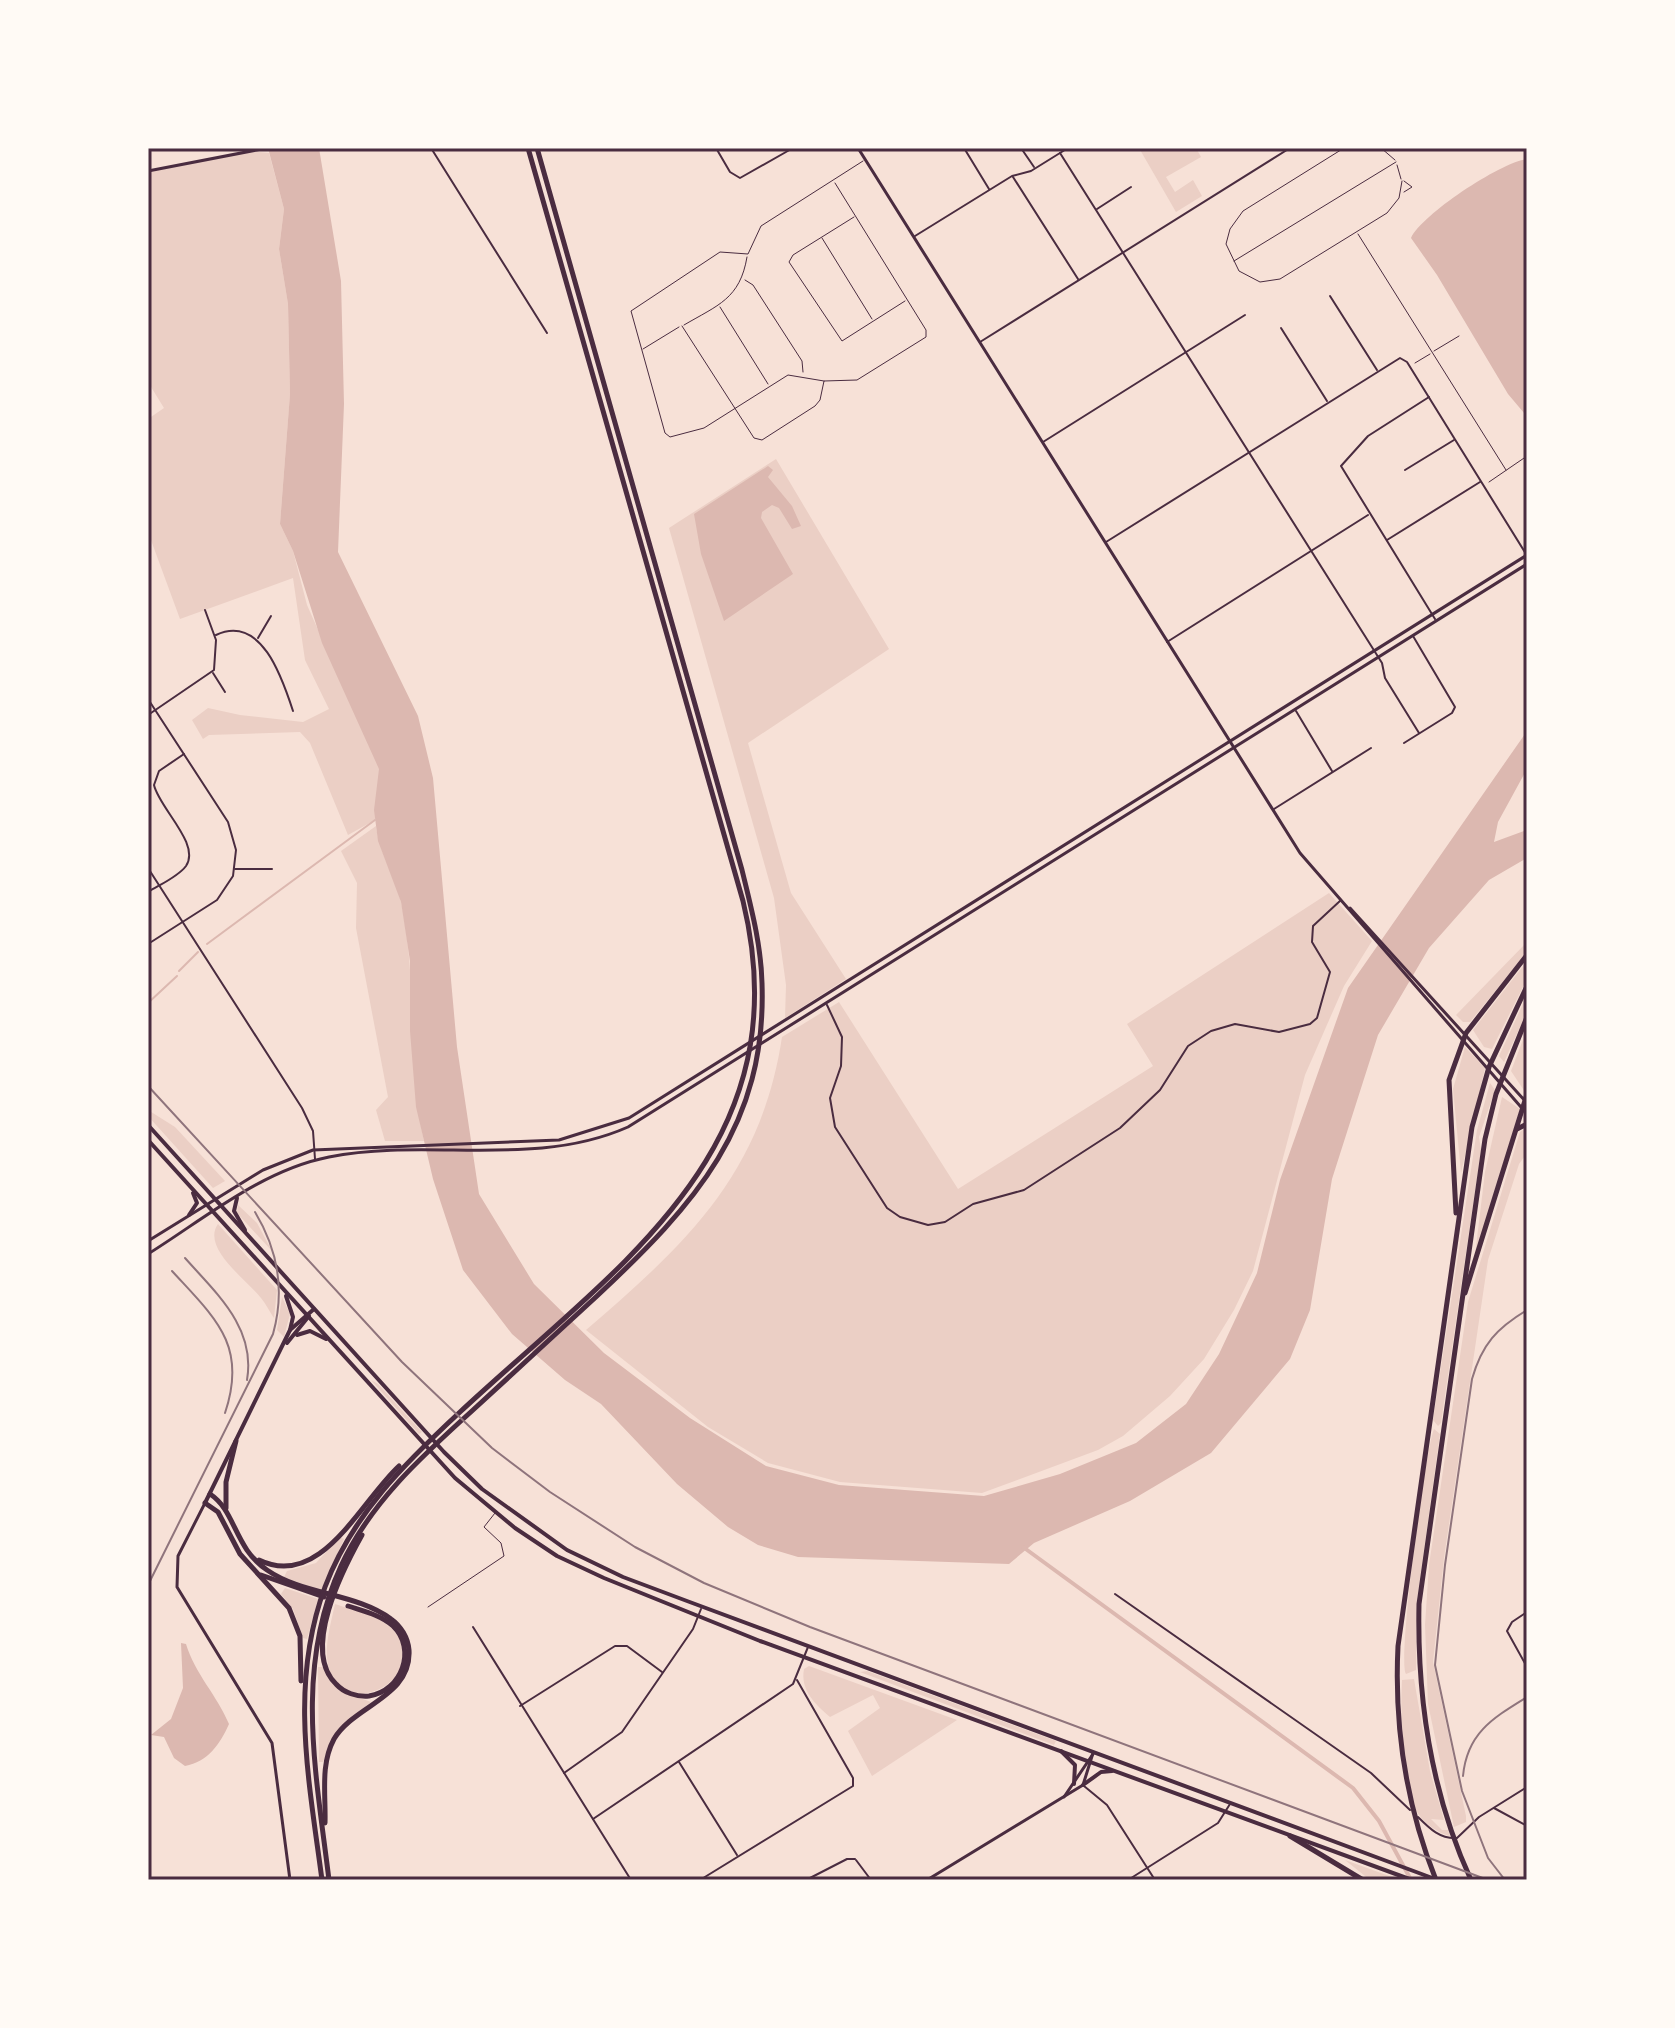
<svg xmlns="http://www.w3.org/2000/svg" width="1675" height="2028" font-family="Signika,sans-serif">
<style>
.green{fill:#ebcfc5}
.water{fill:#dcb8b0}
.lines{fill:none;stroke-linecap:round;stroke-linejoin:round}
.stream{stroke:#dcb8b0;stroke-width:2}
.canal{stroke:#dcb8b0;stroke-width:4}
.service{stroke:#4a2c40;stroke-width:1}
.minor{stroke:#4a2c40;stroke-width:2}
.tertiary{stroke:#4a2c40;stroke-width:3}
.secondary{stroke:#4a2c40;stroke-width:3}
.primary{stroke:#4a2c40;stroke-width:4}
.motorway{stroke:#4a2c40;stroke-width:5}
.rail{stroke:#8f747c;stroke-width:2}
.neatline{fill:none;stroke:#4a2c40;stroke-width:3}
</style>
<rect width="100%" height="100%" fill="#f7e1d7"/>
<!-- green -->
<g class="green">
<path d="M1139,148H1196L1201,157L1166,177L1175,192L1193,180L1202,196L1176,212Z"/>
<path d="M250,151L269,153L284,209L279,249L288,304L290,394L280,524L293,551L307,605L380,769L375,820L348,835L310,743L300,732L209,735L203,739L192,720L208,708L240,715L303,722L329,709L305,660L293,578L180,619L148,532V419L164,408L148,382V171Z"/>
<path d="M776,459L889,649L748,743L791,893L846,979L785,1018L786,985L774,898L669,528Z"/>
<path d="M376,826C379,853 395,876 401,902C404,914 405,927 407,939C416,1007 408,1070 424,1141H385L376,1110L388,1097L356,928L357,883L341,851Z"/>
<path d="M1329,893L1372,941L1344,986L1305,1075L1253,1271L1234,1310L1204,1359L1170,1396L1123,1436L1098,1450L982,1493L840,1482L768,1463L708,1427L586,1330C687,1243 761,1175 782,1037L839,1002L958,1189L1153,1066L1127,1024Z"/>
<path d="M1527,942V952L1470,1022H1463L1456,1015Z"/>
<path d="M1527,961V979L1492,1049L1484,1047L1473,1030Z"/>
<path d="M1527,995V1012L1504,1062L1499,1056Z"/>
<path d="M1527,1029V1086L1525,1092L1511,1071Z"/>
<path d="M1465,1047L1485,1068L1461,1173L1453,1089Z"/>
<path d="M1490,1083L1495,1090L1479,1137L1481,1150L1441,1423L1438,1426L1433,1420L1477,1130Z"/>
<path d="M1502,1097L1520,1109L1475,1255L1485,1172Z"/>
<path d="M148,1110L175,1127L225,1181L213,1188L148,1116Z"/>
<path d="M1527,1127V1153L1519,1164L1488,1260L1444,1558L1433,1662L1466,1816V1822L1454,1827L1428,1704L1425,1625L1429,1565L1468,1302L1520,1132Z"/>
<path d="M238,1205L257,1223L272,1251L237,1213Z"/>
<path d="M218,1224L277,1290L274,1318C271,1314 266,1304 261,1298C247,1280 201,1248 218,1224Z"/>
<path d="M282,1297L290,1314L284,1337L277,1330Z"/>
<path d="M371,1380L378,1384L422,1432L419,1434Z"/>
<path d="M1434,1429L1440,1434L1417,1600L1416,1670L1406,1674C1397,1662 1425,1451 1434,1429Z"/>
<path d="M340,1537L344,1539L321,1591L284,1577L287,1571L316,1563Z"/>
<path d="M285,1588L318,1599L307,1639L303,1638L293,1609L281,1594Z"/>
<path d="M335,1604C352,1610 377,1615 391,1628C439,1676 340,1727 328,1665C324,1645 331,1623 335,1604Z"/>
<path d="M809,1666L957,1720L872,1776L848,1731L880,1708L873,1695L830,1717C815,1704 800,1690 804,1669Z"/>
<path d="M318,1667H323L338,1690L371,1702L339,1728L323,1762H319Z"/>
<path d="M860,1672L867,1671L1056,1741L1054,1745Z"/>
<path d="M1414,1679L1430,1771L1444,1820L1431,1819L1442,1830H1448L1450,1836C1439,1834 1421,1821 1416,1810C1403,1778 1400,1716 1402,1680Z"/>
<path d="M1345,1860L1392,1877L1394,1880H1370Z"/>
</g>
<!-- water -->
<g class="water">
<path d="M268,148H319L341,281L344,404L338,552L418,716L433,778L457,1047L479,1194L534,1284L604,1353L690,1418L766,1466L839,1485L984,1496L1060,1474L1136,1443L1186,1404L1219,1354L1257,1273L1280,1180L1348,988L1527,731V769L1498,822L1494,842L1527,830V858L1489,880L1429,948L1378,1035L1332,1179L1310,1310L1290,1359L1211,1453L1130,1501L1034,1543L1009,1564L798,1557L758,1545L728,1527L677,1484L601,1404L565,1380L512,1334L463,1270L433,1179L416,1107L410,1031V961L401,902L378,841L374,810L379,769L322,643L293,551L280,524L290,394L288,304L279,249L284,209Z"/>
<path d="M1527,159V413H1524L1508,394L1437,275L1411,238C1422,214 1501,162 1527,159Z"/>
<path d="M768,466L773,470L768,477L792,506L801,526L792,529L779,508L772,505L762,512L761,518L793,574L724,621L701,554L694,514Z"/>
<path d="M181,1643L186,1644C195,1674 217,1695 229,1724C220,1744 208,1762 185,1766L174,1758L164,1737L151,1735L171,1719L183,1688Z"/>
</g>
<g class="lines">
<!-- stream -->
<g class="stream">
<path d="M207,944L375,820"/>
<path d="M179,971L198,952"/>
<path d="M148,1003L177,976"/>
</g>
<!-- canal -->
<path class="canal" d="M1023,1547L1353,1788L1379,1821L1411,1880"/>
<!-- service -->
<g class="service">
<path d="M1344,148L1243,211L1230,229L1226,244L1239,271L1260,282L1280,279L1387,213L1399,198L1402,181"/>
<path d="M1381,148L1395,160"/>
<path d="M1397,165L1401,179"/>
<path d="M1404,192L1412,187L1404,181"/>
<path d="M854,217L793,255L789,262L842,341L905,301"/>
<path d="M1358,234L1506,470"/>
<path d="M822,238L872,319"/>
<path d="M1234,261L1396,162"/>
<path d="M745,280L753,285L802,361L803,372"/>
<path d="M720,307L768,384"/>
<path d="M684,325C718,305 740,299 747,257"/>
<path d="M682,326L754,438L762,440L815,406L820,400L824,381L857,380L926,337V330L835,183"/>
<path d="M643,349L679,327"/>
<path d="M1434,351L1459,336"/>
<path d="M1415,363L1430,354"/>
<path d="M824,381L788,375L704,428L670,437L665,433L631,311L720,252L748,254L761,226L863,161"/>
<path d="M1489,482L1527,456"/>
<path d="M428,1607L504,1556L501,1543L484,1527L495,1513"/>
</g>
<!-- minor -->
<g class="minor">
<path d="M431,148L547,333"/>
<path d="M716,148L730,172L740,178L793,148"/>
<path d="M964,148L989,189"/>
<path d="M1021,148L1034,167"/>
<path d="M1060,153L1382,663L1385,678L1419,733"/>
<path d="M1013,177L1078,279"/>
<path d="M1097,209L1131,187"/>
<path d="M915,236L1012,176L1031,171L1068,148"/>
<path d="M1330,296L1377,370"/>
<path d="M1281,328L1327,401"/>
<path d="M980,342L1290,148"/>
<path d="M1429,397L1368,436L1341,466L1435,619"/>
<path d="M1043,442L1245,315"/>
<path d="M1405,470L1454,440"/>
<path d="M1387,540L1480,482"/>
<path d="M1106,542L1400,358L1407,362L1526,554"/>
<path d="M216,635C261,614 282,677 293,711"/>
<path d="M258,638L271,616"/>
<path d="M1167,642L1368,515"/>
<path d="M213,673L225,692"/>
<path d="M148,699L228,822L236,850L233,876L217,900L148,944"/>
<path d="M1296,711L1332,771"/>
<path d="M148,715L214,670L216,640L205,610"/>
<path d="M1404,743L1452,713L1455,707L1413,636"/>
<path d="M1274,809L1371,748"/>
<path d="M148,868L302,1108L313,1131L315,1159"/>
<path d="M235,869H272"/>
<path d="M148,892C159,885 178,877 186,866C201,844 159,808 154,785L159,771L184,754"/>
<path d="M827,1005L842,1037L841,1066L830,1098L835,1127L887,1208L900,1217L928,1225L945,1222L973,1204L1024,1190L1120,1128L1160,1090L1188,1046L1211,1031L1235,1024L1279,1032L1310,1024L1317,1018L1330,972L1312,942L1313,926L1341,900"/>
<path d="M1115,1594L1371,1773L1410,1810"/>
<path d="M1527,1612L1512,1622L1507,1631L1527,1667"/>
<path d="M473,1627L631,1880"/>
<path d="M520,1706L615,1646H627L662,1672"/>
<path d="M679,1762L737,1855"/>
<path d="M564,1773L622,1732L693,1629L701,1609"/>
<path d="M1084,1786L1107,1805L1155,1880"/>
<path d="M1494,1808L1527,1826"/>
<path d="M1418,1817C1430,1829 1440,1839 1457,1838L1479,1817L1527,1787"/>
<path d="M593,1819L793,1684L808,1647"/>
<path d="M856,1860L871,1880"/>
<path d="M810,1878L847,1859H855"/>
<path d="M700,1880L853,1786V1778L797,1680"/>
<path d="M1128,1880L1218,1823L1230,1804"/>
</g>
<!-- tertiary -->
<g class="tertiary">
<path d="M858,148L1300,853L1527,1114"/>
<path d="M1350,908L1527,1103"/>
<path d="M148,1241L263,1170L313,1150L559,1140L629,1118L1527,555"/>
<path d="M148,1254C204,1219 262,1170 329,1157C428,1137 533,1169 628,1127L1527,564"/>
<path d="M205,1503L178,1556L177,1587L272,1743L290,1880"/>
</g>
<!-- secondary -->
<g class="secondary">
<path d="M148,171L267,148"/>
<path d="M1064,1797L1093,1754"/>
<path d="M927,1880L1083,1785L1093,1753"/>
</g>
<!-- primary -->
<g class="primary">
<path d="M148,1125L444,1452L482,1489L567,1550L623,1577L687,1601L1435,1879"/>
<path d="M148,1140L455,1478L515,1528L557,1556L604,1578L760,1641L1412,1880"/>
<path d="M237,1198L234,1211L245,1230"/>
<path d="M189,1215L197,1203L193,1193"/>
<path d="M286,1296L293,1317L290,1330"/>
<path d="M297,1335L310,1331L326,1339"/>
<path d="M287,1343L309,1316"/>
<path d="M205,1503L290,1330L314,1309"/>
<path d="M1061,1751L1075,1765L1074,1784"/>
<path d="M1083,1785L1101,1772L1112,1771"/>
</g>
<!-- motorway -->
<g class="motorway">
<path d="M1517,1129L1527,1124"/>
<path d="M1456,1213L1449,1080L1466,1033L1527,955"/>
<path d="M1465,1293L1527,1094"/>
<path d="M210,1494C236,1511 234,1548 267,1570C303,1595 356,1593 391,1619C401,1626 408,1638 409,1650C412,1697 354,1705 334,1739C320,1765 326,1795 325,1823"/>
<path d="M205,1503L218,1512L240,1554L289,1608L300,1636L301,1681"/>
<path d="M226,1508V1482L236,1441"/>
<path d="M259,1560C321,1590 360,1502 399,1466"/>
<path d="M261,1575L324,1597"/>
<path d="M348,1606C363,1611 381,1615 393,1626C417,1649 402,1691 369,1696C357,1697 344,1693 336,1684C301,1650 343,1569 362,1535"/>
<path d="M1290,1836L1363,1880"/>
<path d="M322,1880C309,1781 289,1684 325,1587C352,1515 405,1463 460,1412C618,1265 803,1149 743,901L528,148"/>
<path d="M329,1880C316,1773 294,1668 341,1566C370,1503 422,1456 473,1410C514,1372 556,1334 597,1296C694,1205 767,1126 762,983C761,944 751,907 742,870L537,148"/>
<path d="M1436,1880C1406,1805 1394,1727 1398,1646L1472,1127L1489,1067L1527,986"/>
<path d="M1471,1880C1431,1793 1417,1699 1419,1604L1485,1139L1496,1094L1527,1017"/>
</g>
<!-- rail -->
<g class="rail">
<path d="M148,1086L402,1362L492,1448L550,1492L635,1547L704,1583L810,1627L1488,1880"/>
<path d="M185,1258C217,1294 256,1328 247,1380"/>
<path d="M172,1271C215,1318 248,1345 225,1413"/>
<path d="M148,1585L273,1334C285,1291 278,1250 255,1212"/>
<path d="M1463,1776C1467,1733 1493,1718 1527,1697"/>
<path d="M1505,1880L1488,1858L1462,1791L1435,1665L1445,1565L1472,1379C1482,1344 1497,1328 1527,1310"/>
</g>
</g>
<!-- border -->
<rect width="1675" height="2028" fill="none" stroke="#fffaf5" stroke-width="300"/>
<rect x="150" y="150" width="1375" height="1728" class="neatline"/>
</svg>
